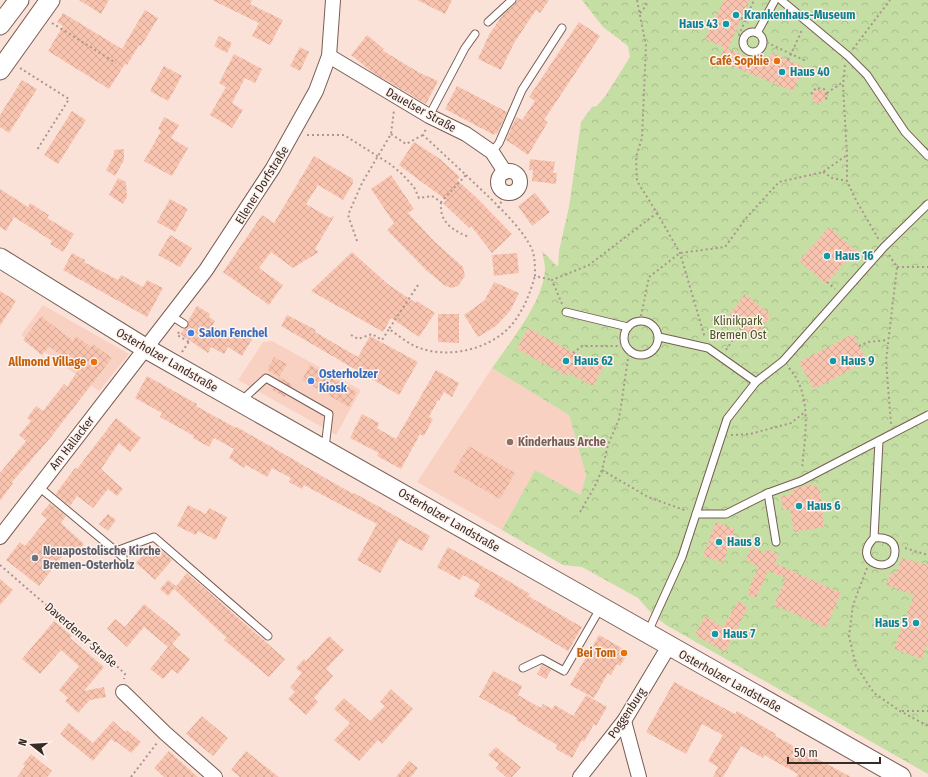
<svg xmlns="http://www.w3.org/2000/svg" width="928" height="777" font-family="'Fira Sans Condensed',sans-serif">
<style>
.built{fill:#f9d1c2}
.forest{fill:url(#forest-crowns)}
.building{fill:url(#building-cross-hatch)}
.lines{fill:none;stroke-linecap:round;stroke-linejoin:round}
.lane-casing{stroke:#785d53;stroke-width:9}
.street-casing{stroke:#785d53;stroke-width:16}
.secondary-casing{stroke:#785d53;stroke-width:21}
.path{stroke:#aa968f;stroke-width:2;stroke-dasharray:2 3;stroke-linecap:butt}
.lane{stroke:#fff;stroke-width:7}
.street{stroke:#fff;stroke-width:14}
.secondary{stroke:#fff;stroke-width:19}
.culture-dot{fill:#0f9aa8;stroke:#fff2ed;stroke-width:1.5}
.food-dot{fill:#e8710a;stroke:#fff2ed;stroke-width:1.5}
.shop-dot{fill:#3f7fe0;stroke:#fff2ed;stroke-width:1.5}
.education-dot{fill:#8d6e63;stroke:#fff2ed;stroke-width:1.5}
.worship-dot{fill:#6b7280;stroke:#fff2ed;stroke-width:1.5}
.labels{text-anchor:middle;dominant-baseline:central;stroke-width:3;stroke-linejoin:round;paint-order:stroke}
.culture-label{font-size:12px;font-weight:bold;fill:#0d838f;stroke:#fff2ed;text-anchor:start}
.food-label{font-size:12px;font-weight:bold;fill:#c56008;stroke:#fff2ed;text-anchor:end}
.street-label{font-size:12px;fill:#372b26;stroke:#fff2ed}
.park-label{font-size:12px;fill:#42571e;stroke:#fff2ed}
.shop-label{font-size:12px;font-weight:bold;fill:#366cbe;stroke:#fff2ed;text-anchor:start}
.education-label{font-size:12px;font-weight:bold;fill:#785e54;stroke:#fff2ed;text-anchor:start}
.worship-label{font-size:12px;font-weight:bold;fill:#5b616d;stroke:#fff2ed;text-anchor:start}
</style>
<defs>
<pattern id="forest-crowns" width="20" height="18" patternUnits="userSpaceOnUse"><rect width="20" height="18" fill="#c5dea4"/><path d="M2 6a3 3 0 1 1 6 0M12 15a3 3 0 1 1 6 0" fill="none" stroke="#aabf8d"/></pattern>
<pattern id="building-cross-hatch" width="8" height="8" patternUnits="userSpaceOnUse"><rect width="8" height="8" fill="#f9c4af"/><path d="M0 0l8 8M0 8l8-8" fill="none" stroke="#d6a996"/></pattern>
</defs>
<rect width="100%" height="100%" fill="#fbe2d8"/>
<!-- built -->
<g class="built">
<path d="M43,305L129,354L99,391L21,335Z"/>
<path d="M272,341L361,390L336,435L238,380L263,342Z"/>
<path d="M492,368L569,415L586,475L581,495L535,470L502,530L417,482Z"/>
</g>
<!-- forest -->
<path class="forest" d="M582,0H928V774L666,625L653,615L638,598L582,567L563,565L502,530L535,470L581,495L586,475L569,415L492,368C510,342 544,301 545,269C545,264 543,257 542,251L558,267L559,251L569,207L581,122L592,107L597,106L606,95L630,57L628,46L603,27Z"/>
<!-- building -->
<g class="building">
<path d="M79,0H109L101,14Z"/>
<path d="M212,0H252L250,4L283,20L270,45L252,36L259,23Z"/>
<path d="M417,0H452L445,14Z"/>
<path d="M517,0H549L540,13L536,10L514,43L501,70L478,59L489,35L502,16L515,4Z"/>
<path d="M724,0H749L728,49L705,39Z"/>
<path d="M145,10L158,18L141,46L139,45L127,65L125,64L109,89L48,51L63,26L57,22L63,13L122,49Z"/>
<path d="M579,22L600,36L544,120L548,122L528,155L506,140L516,117L522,120L535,101L529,97Z"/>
<path d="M367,35L384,49L382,50L418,72L438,81L426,104L372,72L351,55Z"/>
<path d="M219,36L232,43L227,53L214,46Z"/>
<path d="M300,47L309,52L300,71L290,66Z"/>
<path d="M724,47L766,65L772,52L804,67L793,91L719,61Z"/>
<path d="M234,54L262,69L255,83L245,78L232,103L243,110L232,128L210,115L226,87L219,83Z"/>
<path d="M164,66L182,76L168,101L150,91Z"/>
<path d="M22,80L37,89L9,133L0,127V115Z"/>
<path d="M457,86L507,112L497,134L495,133L494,135L445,109Z"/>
<circle cx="819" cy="96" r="7"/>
<path d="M72,111L86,120L58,164L44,155Z"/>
<path d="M164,117L179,125L171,138L188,148L172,176L144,161L161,131L158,129Z"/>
<path d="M414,142L440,159L460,177L457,180L477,198L512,234L492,253L471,226L469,228L443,203L446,200L399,165Z"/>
<path d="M124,149V160L115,176L106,170L114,155V150Z"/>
<path d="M314,156L353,179V183L343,200L318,185L306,204L330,218L335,215L315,249L319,252L293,268L271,252L259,268L283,285L269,305L223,272L262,215L274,223Z"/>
<path d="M530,159L555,162L553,173H557L556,184L532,181L533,170H529Z"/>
<path d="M391,175L414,209L408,213L434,241L463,267L465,276L458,286L451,288L444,285L426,270L387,230L394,223L371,189Z"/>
<path d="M118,178L126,182L127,197L123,204L109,195Z"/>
<path d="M0,189L28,207L30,203L49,215L47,218L74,234L63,252L50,244L52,241L14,217L6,231L0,227Z"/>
<path d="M535,193L550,212L532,226L518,206Z"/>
<path d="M170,199L188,209L175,232L157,222Z"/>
<path d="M829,227L856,251L826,284L799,261Z"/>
<path d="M170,235L192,248L180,267L158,255Z"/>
<path d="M352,252L389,285L416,303L417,301L435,313L419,337L391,318L383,332L311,291Z"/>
<path d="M72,253L85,260L84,262L118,280L121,275L143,287L147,280L163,288L147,317L63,270Z"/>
<path d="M517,253L519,273L494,276L492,255Z"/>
<path d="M494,282L519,293L510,311L496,326L478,337L464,315L485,300Z"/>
<path d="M0,291L16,301L0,326Z"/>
<path d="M745,294L771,315L754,338L727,318Z"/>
<path d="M197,306L210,314L209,317L215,321L212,326L230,337L235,329L252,339L242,356L228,347L224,354L211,347L208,353L180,334L184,329L188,326V321Z"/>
<path d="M438,314H459V343L438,342Z"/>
<path d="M287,315L316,330L315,332L358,357L370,336L418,362L399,395L281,326Z"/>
<path d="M41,316L73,341L76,336L91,347L93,344L112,358L51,437L12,482L13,483L0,501V473L26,441L19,435L31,421L27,418L36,406L43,411L64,384L67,387L79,369L49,346L42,355L23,340Z"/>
<path d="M528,328L578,355L579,353L604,366L593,386L569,373L567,376L517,349Z"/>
<path d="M853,334L867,361L814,389L799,362Z"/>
<path d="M274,357L287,364L279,377L267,370Z"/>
<path d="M310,365L357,392L349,407L302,380Z"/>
<path d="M436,370L459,383L452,397L444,392L439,401L438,400L429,417L433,419L424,436L420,434L401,469L377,456L379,453L350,438L362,414L379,423L377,428L396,439Z"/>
<path d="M147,376L197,404L196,406L236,428L237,427L353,494L354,493L385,510L430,536L422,551L399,539L380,573L357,560L377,524L304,485L302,489L289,482L291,478L272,468L267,477L246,465L244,468L229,458L234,449L214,438L209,447L193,438L194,436L160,417L162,413L135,398Z"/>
<path d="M279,377L292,384L291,387L278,379Z"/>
<path d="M273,388L286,395L285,397L272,390Z"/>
<path d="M116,418L141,438L130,452L119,443L101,469L123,489L117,496L108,489L93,508L77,496L70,506L56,495L57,492L75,468L77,469Z"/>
<path d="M469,446L515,473L500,499L453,472Z"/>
<path d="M811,484L812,486H817V489H820L824,527L794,532L790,509L783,510L781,496L791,495L790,491L794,490V489Z"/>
<path d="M50,503L66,516L61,523L84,544L75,553L69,548L39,586L6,560L20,542L25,546L47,519L41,514Z"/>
<path d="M188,505L206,514L209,508L227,517L216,540L198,531L196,535L177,526Z"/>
<path d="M108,514L116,520L108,531L99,524Z"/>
<path d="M716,522L735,529L723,563L703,556Z"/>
<path d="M151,546L160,554L162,551L172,560L155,580L136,563Z"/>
<path d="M448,547L505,579L530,594L528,596L582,627L568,651L474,596L480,584L463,575L460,580L437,567Z"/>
<path d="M751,547L766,553L767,549L778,554L775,563L841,593L826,628L774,605L786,578L768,571L756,598L747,594L758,567L746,560Z"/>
<path d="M902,558L928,565V642L922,659L894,649L914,595L886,585L891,572L896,574Z"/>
<path d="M187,573L285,659L269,677L224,640L227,638L174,589L168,596L160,589L168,580L176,586Z"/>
<path d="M0,579L13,590L0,605Z"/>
<path d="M738,601L748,607L725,652L695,635L705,616L723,627Z"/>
<path d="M144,604L181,634L172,644L190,659L178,674L172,669L163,679L150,669L168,647L144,627L127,647L107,629L115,619L125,627Z"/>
<path d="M54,621L72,636L70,638L104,667L84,691L104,687L106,697L90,700L78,713L65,701L68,698L59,690L79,666L61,650L40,674L22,659Z"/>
<path d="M599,635L629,652L620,666L617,664L611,675L608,673L594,698L570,685Z"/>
<path d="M329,636L344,650L326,669L333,676L314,698L318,702L306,715L288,699L295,692L290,687L302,673L296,668L304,659L306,661Z"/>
<path d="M542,665L551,670L546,679L537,674Z"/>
<path d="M493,671L522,686L518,695L541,708L543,704L552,709L555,705L573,716L586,695L607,707L596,726L594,724L584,742L582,740L572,758L556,749L557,745L516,720L517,718L479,697Z"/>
<path d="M674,682L735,714L737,711L776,734L775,736L851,777H796L798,774L764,755L763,758L741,746L723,777H713L718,767L708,761L723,735L702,724L686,754L646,732Z"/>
<path d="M391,689L413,709L382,744L378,740L359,761L334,740L350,723L334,709L344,698L370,721L385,706L380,702Z"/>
<path d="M202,716L228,738L213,756L186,734Z"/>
<path d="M113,721L125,732L127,730L141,742L131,753L117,742L116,743L111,739L93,761L60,734L69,723L93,743Z"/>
<path d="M496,747L521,767L512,777H506L496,768L499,764L488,755Z"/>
<path d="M169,751L181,762L198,777H164L154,768Z"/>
<path d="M246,751L266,767L279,777H240L231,770Z"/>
<path d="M31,754L52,771L47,777H17L25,766L23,764Z"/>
<path d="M409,761L418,768L411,777H396Z"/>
</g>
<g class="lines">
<defs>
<g id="lane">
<path d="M781,0L848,56L867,75L905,132L928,156"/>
<path d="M488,22L512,0"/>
<circle cx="753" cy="42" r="10"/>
<path d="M757,33L775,0"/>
<path d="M429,116L465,48L475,34"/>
<path d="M492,152L499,143L522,90L562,28"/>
<path d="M566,312L628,327"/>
<path d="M170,315L184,324"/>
<circle cx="641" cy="338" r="17"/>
<path d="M659,337L708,348L756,382"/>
<path d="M241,401L266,378L329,414L325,448"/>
<path d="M39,487L123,557"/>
<path d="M768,493L776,542"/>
<path d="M696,514H726L768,493L801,481L928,415"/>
<path d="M874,538C883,537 895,539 895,551C895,577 849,563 874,538L879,441"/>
<path d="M116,551L154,537L268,636"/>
<path d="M648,632L682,557L727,419L756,382L783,361L884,247L928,204"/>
<path d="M523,668L542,659L564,671L601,607"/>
</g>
<g id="street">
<path d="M329,56L429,116L466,134L492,152L505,172"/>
<circle cx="509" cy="182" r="11"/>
<path d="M0,537L206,270L273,168L316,91L329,56L333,0"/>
<path d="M123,692L165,733L215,777"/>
<path d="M624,721L639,777"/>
<path d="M580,777L624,721L669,646"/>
</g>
<g id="secondary">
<path d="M0,25L19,0"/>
<path d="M0,70L50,0"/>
<path d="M0,258L145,348L901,777"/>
</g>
</defs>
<!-- lane casing -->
<use href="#lane" class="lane-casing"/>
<!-- street casing -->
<use href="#street" class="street-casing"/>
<!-- secondary casing -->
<use href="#secondary" class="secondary-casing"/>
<!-- path -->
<g class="path">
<path d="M640,13L645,7L647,0"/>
<path d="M741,18L745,20"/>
<path d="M52,23L116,63"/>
<path d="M744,38L739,35L754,0"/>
<path d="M762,45L768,43L791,54L802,30"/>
<path d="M853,49L890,0"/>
<path d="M788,60L791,54L806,61"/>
<path d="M845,65L843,86L847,155V181L856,200L879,240"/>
<path d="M20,68L69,99L37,150"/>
<path d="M827,93L843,82"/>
<path d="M811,94L816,88L824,89L827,97L825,101"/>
<path d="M391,134L406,144L423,135"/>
<path d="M307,135H344L390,164L402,174L414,187L419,198L432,196L441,202L466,175L423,135L426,129"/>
<path d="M823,172L832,178L847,181"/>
<path d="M466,175C485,194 524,227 533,252C535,260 535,268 535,276L552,280"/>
<path d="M441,202C439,222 452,230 469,237"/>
<path d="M498,208L506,193"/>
<path d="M657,213L680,253L705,338"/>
<path d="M357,241L348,215L362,183L391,134L394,110"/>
<path d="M889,255L897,267L886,361L891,424"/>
<path d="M897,267H928"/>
<path d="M827,282L835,289"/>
<path d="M418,285L389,329C398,335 407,343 417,347C451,361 500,347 518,316C526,304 531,290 535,276"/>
<path d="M562,304L552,280L589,265L657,213L637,181L636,157L642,138L646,46L637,0"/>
<path d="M640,321L649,277L680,253L725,247L747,217L779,182L823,172L847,155"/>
<path d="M179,332L177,335L189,342"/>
<path d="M351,335L358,339L372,334L382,340L389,329"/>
<path d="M859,346L868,342L888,340"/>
<path d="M726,350L741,328"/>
<path d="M182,352L190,340"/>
<path d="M573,353L582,346H625"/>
<path d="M789,368C813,395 805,436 802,469"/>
<path d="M731,435L750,434L791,423L805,412"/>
<path d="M602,470L648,497L687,511"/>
<path d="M580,512L595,486L602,470L608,445L619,419L629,352"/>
<path d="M905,548L928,555"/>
<path d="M0,565L119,668L125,674L124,679"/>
<path d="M867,568L853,605L849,636L856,666L874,693L900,711L928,726"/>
<path d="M902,711H928"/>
<path d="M131,777L157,743"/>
</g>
<!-- lane -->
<use href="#lane" class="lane"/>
<!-- street -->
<use href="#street" class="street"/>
<!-- secondary -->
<use href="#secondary" class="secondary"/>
</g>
<!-- markers -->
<g class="culture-dot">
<circle cx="736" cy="15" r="4"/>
<circle cx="726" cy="24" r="4"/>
<circle cx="782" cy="72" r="4"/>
<circle cx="827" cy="256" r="4"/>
<circle cx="566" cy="361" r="4"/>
<circle cx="833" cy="361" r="4"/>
<circle cx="799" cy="506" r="4"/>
<circle cx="719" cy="542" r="4"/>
<circle cx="916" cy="623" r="4"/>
<circle cx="715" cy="634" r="4"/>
</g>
<g class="food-dot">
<circle cx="777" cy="61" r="4"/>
<circle cx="94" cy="362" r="4"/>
<circle cx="624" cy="653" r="4"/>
</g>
<g class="shop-dot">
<circle cx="191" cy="333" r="4"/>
<circle cx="311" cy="381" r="4"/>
</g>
<circle class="education-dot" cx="510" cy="442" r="4"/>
<circle class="worship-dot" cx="35" cy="558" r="4"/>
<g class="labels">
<!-- culture labels -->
<g class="culture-label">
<text x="744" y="15">Krankenhaus-Museum</text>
<text x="718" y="24" text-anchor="end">Haus 43</text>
<text x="790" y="72">Haus 40</text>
<text x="835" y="256">Haus 16</text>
<text x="574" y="361">Haus 62</text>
<text x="841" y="361">Haus 9</text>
<text x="807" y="506">Haus 6</text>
<text x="727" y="542">Haus 8</text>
<text x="908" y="623" text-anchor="end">Haus 5</text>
<text x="723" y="634">Haus 7</text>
</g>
<!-- food labels -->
<g class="food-label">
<text x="769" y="61">Café Sophie</text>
<text x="86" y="362">Allmond Village</text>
<text x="616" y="653">Bei Tom</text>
</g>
<!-- street labels -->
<g class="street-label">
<text transform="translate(421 110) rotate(29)">Dauelser Straße</text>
<text transform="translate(262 185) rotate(-58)">Ellener Dorfstraße</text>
<text transform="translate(167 360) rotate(30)">Osterholzer Landstraße</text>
<text transform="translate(72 443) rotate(-52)">Am Hallacker</text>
<text transform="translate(449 520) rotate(30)">Osterholzer Landstraße</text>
<text transform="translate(81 635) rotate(41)">Daverdener Straße</text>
<text transform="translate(730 681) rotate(29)">Osterholzer Landstraße</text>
<text transform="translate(627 713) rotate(-56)">Poggenburg</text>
</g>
<!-- park labels -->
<g class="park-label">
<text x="738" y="321">Klinikpark<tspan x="738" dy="14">Bremen Ost</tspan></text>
</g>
<!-- shop labels -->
<g class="shop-label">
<text x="199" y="333">Salon Fenchel</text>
<text x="319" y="374">Osterholzer<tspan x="319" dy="14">Kiosk</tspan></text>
</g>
<!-- education labels -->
<g class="education-label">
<text x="518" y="442">Kinderhaus Arche</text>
</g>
<!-- worship labels -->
<g class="worship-label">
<text x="43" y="551">Neuapostolische Kirche<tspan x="43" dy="14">Bremen-Osterholz</tspan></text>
</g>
</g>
<!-- north arrow -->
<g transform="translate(32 745) rotate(287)" stroke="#fff2ed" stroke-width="3" paint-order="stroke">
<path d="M0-3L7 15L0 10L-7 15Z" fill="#372b26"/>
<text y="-6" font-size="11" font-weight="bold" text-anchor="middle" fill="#372b26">N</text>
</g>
<!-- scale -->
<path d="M788 757v6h92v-6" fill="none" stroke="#372b26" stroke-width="2"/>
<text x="794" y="757" font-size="12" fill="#372b26" stroke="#fff2ed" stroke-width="3" paint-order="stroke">50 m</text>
</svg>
